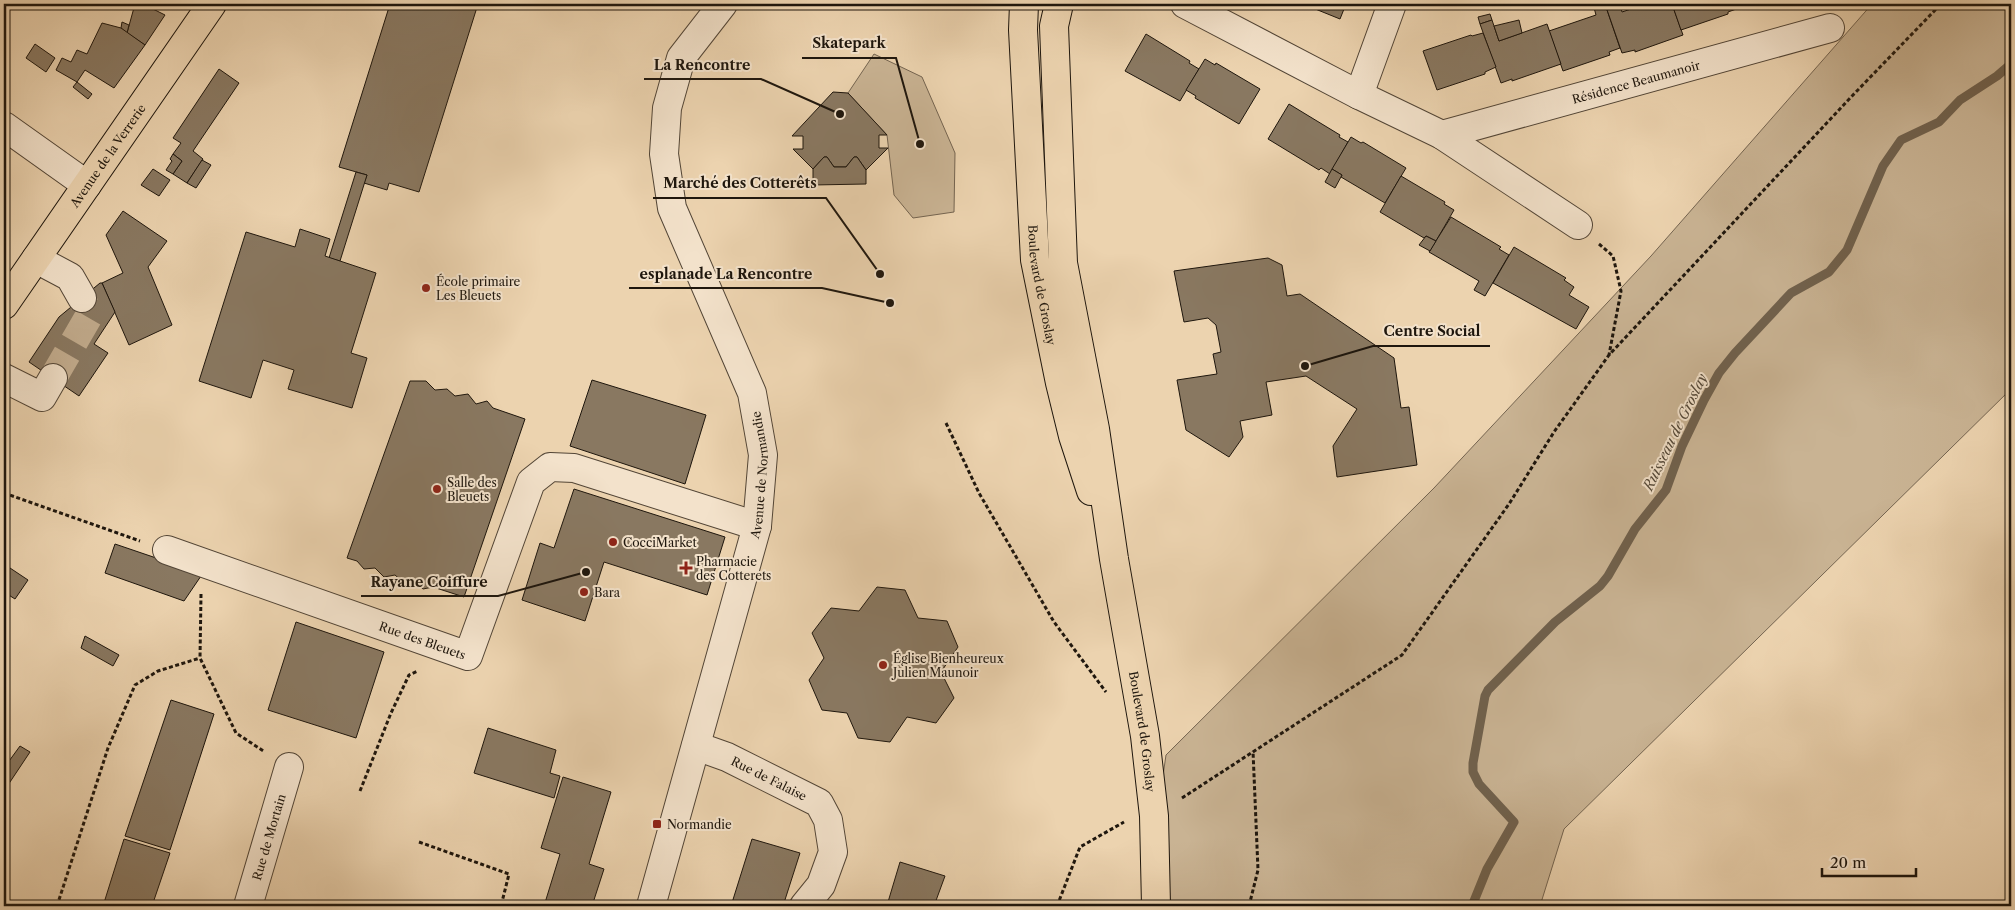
<svg xmlns="http://www.w3.org/2000/svg" width="2015" height="910" font-family="'Libre Caslon Text',serif">
<style>
.green{fill:#c9b393;stroke:#746450}
.lines{fill:none;stroke-linecap:round;stroke-linejoin:round}
.stream{stroke:#70614d;stroke-width:9}
.building{fill:#897861;stroke:#1e160d}
.minor-tunnel{stroke:#c3ad8f;stroke-width:28;stroke-dasharray:28 14;stroke-linecap:butt}
.minor-casing{stroke:#524536;stroke-width:30}
.major-casing{stroke:#1e160d;stroke-width:30}
.path{stroke:#1e160d;stroke-width:3;stroke-dasharray:4 2.5;stroke-linecap:butt}
.minor{stroke:#f3e2cb;stroke-width:28}
.major{stroke:#ecd3af;stroke-width:28}
.poi-dot{fill:#8f2418;stroke:#f3e2cb;stroke-width:2}
.labels{text-anchor:middle;dominant-baseline:central;stroke-width:4;stroke-linejoin:round;paint-order:stroke}
.street-label{font-size:12px;fill:#1e160d;stroke:#f3e2cb}
.poi-label{font-size:12px;fill:#1e160d;stroke:#f3e2cb;text-anchor:start}
.water-label{font-size:14px;font-style:italic;fill:#544838;stroke:#f3e2cb}
.leader{fill:none;stroke:#1e160d;stroke-width:2}
.callout-dot{fill:#1e160d;stroke:#f3e2cb;stroke-width:2}
.callout-label{font-size:14px;text-anchor:middle;font-weight:bold;fill:#1e160d;stroke:#f3e2cb;stroke-width:4;stroke-linejoin:round;paint-order:stroke}
</style>
<rect width="100%" height="100%" fill="#ecd3af"/>
<filter id="stains"><feTurbulence type="fractalNoise" baseFrequency=".004" numOctaves="4"/><feColorMatrix values="0 0 0 0 .2 0 0 0 0 .09 0 0 0 0 .02 0 0 0 .5 -.17"/></filter>
<radialGradient id="worn" r=".72"><stop offset=".6" stop-color="#630" stop-opacity="0"/><stop offset="1" stop-color="#630" stop-opacity=".3"/></radialGradient>
<!-- green -->
<g class="green">
<path d="M1872,4H2011V389L1564,829L1540,906H1144L1166,755L1434,488L1651,256Z"/>
<path d="M874,54L922,77L955,153L954,212L913,218L894,195L887,135L848,93Z"/>
</g>
<g class="lines">
<!-- stream -->
<path class="stream" d="M1472,906L1487,869L1514,822L1479,784L1473,772V763L1485,696L1488,690L1555,622L1600,586L1608,576L1635,529L1666,490L1682,446L1704,400L1719,373L1735,353L1791,293L1829,272L1847,250L1883,166L1901,140L1939,122L1960,100L1997,76L2011,64"/>
</g>
<!-- building -->
<g class="building">
<path d="M135,4H143L165,15L145,45L127,33Z"/>
<path d="M390,4H478L419,192L389,183L387,190L364,183L367,175L339,167Z"/>
<path d="M1303,4H1346L1340,19Z"/>
<path d="M1593,4H1605L1620,48L1609,52L1610,55L1563,71L1549,31L1596,15Z"/>
<path d="M1605,4H1620L1622,12L1646,4H1672L1683,35L1635,52V50L1622,53Z"/>
<path d="M1672,4H1738L1739,8L1728,12V14L1681,30Z"/>
<path d="M1490,14L1492,20L1480,24L1478,17Z"/>
<path d="M1492,20L1499,41L1547,24L1561,64L1512,81V79L1501,83L1480,24Z"/>
<path d="M1519,20L1522,33L1499,41L1494,26Z"/>
<path d="M122,22L129,25L127,33L121,28Z"/>
<path d="M102,23L121,28L145,45L114,88L85,70L77,82L56,70L62,58L71,62L77,50L87,54Z"/>
<path d="M1483,33L1496,67L1485,72V74L1437,90L1423,51L1471,35L1472,36Z"/>
<path d="M1146,34L1190,61L1189,63L1199,69L1180,101L1125,71Z"/>
<path d="M35,44L55,58L46,72L26,58Z"/>
<path d="M1205,59L1215,65L1216,63L1260,89L1239,124L1195,98L1196,96L1186,90Z"/>
<path d="M219,69L239,83L193,151L203,159L187,183L173,174L182,161L173,154L181,143L173,138Z"/>
<path d="M77,82L92,94L88,99L73,87Z"/>
<path d="M833,92L848,93L887,135H879V148H888L866,170L857,157H854L846,167H834L827,157H824L813,169L793,149H803V136H792Z"/>
<path d="M1289,104L1340,135L1339,137L1348,142L1330,174L1321,168L1319,170L1268,139Z"/>
<path d="M1351,137L1361,143L1363,142L1406,168L1385,203L1341,177L1342,175L1332,169Z"/>
<path d="M173,154L182,161L173,174L166,170L172,161L170,159Z"/>
<path d="M824,157H827L834,167H846L854,157H857L866,170V184L813,185V169Z"/>
<path d="M202,160L211,165L196,188L187,183Z"/>
<path d="M153,169L170,180L159,196L141,185Z"/>
<path d="M1332,169L1342,175L1335,188L1325,182Z"/>
<path d="M356,172L367,175L340,261L329,258Z"/>
<path d="M1401,176L1445,202L1444,204L1454,210L1436,241L1426,236L1424,238L1380,212Z"/>
<path d="M123,211L167,241L148,267L172,325L129,345L102,283L123,273L106,235Z"/>
<path d="M1451,217L1501,247L1499,249L1509,255L1485,296L1474,290L1479,281L1429,252Z"/>
<path d="M300,229L330,239L325,256L376,273L351,353L367,358L352,408L288,389L294,370L263,360L251,398L199,381L246,232L295,247Z"/>
<path d="M1426,236L1436,241L1430,251L1419,245Z"/>
<path d="M1514,247L1566,278L1564,280L1574,287L1569,295L1589,307L1576,329L1493,283Z"/>
<path d="M1268,258L1282,265L1287,296L1300,294L1394,358L1401,408L1409,407L1417,465L1337,477L1333,446L1357,409L1306,376L1266,382L1272,415L1240,421L1243,437L1229,457L1186,430L1177,380L1217,374L1213,354L1221,352L1216,325L1208,318L1184,322L1174,271Z"/>
<path d="M100,283H102L115,312L94,344L108,353L79,396L29,362L59,317Z"/>
<path d="M592,380L706,415L685,484L570,446Z"/>
<path d="M410,381H426L435,390L447,389L455,396L468,394L476,404L487,401L493,408L525,419L464,597L433,587L423,589L415,582L404,583L395,575L384,577L375,568L364,569L357,561L347,558Z"/>
<path d="M574,489L725,537L707,595L604,562L585,621L522,600L540,543L554,548Z"/>
<path d="M115,544L165,561L201,576L184,601L105,573Z"/>
<path d="M4,564L28,580L15,599L4,592Z"/>
<path d="M877,587L905,590L918,618L947,621L958,647L941,672L954,698L936,723L907,717L890,742L858,738L847,713L822,710L809,680L824,658L812,633L831,608L859,611Z"/>
<path d="M296,622L384,652L356,738L268,710Z"/>
<path d="M85,636L119,655L113,666L81,648Z"/>
<path d="M171,700L214,714L170,850L125,836Z"/>
<path d="M488,728L556,750L550,773L560,776L554,798L474,773Z"/>
<path d="M20,746L30,752L8,785L4,781V768Z"/>
<path d="M563,777L611,792L589,864L604,869L592,906H544L560,854L541,848Z"/>
<path d="M124,839L170,853L152,906H103Z"/>
<path d="M752,839L800,853L783,906H731Z"/>
<path d="M900,862L945,876L934,906H902L888,902Z"/>
</g>
<g class="lines">
<!-- minor-tunnel -->
<path class="minor-tunnel" d="M53,378L89,316L82,298"/>
<defs>
<g id="minor">
<path d="M1185,4L1359,95L1442,135L1578,225"/>
<path d="M1359,95L1392,4"/>
<path d="M4,126L87,185"/>
<path id="s1" d="M1442,135L1830,28"/>
<path d="M36,259L70,277L82,298"/>
<path d="M4,378L42,397L53,378"/>
<path id="s2" d="M167,550L468,656L531,482L550,467L574,468L757,526"/>
<path id="s3" d="M696,746L727,757L819,803L828,820L833,852L821,885L804,906"/>
<path id="s4" d="M248,906L289,767"/>
<path id="s5" d="M651,906L757,526L763,455L752,393L672,208L664,154L667,108L681,58L723,4"/>
</g>
<g id="major">
<path id="s6" d="M1024,4L1023,30L1035,260L1060,383L1073,436L1091,491"/>
<path id="s7" d="M1059,4L1054,26L1063,263L1095,429L1114,559L1145,736L1154,816L1156,906"/>
<path id="s8" d="M4,305L212,4"/>
</g>
</defs>
<!-- minor casing -->
<use href="#minor" class="minor-casing"/>
<!-- major casing -->
<use href="#major" class="major-casing"/>
<!-- path -->
<g class="path">
<path d="M1599,244L1613,256L1621,291L1609,355"/>
<path d="M946,423L979,493L1054,622L1106,692"/>
<path d="M4,493L140,541"/>
<path d="M201,594L200,658L236,733L265,752"/>
<path d="M360,791L391,713L409,675L418,671"/>
<path d="M1182,798L1402,655L1509,504L1554,432L1609,355L1853,95L1941,4"/>
<path d="M419,842L509,874L501,906"/>
<path d="M57,906L108,748L135,685L158,671L200,658"/>
<path d="M1057,906L1080,847L1124,822"/>
<path d="M1249,906L1258,870L1253,751"/>
</g>
<!-- minor -->
<use href="#minor" class="minor"/>
<!-- major -->
<use href="#major" class="major"/>
</g>
<!-- markers -->
<g class="poi-dot">
<circle cx="426" cy="288" r="5"/>
<circle cx="437" cy="489" r="5"/>
<circle cx="613" cy="542" r="5"/>
<path d="M683.5 560.5h5v5h5v5h-5v5h-5v-5h-5v-5h5z"/>
<circle cx="584" cy="592" r="5"/>
<circle cx="883" cy="665" r="5"/>
<rect x="652" y="819" width="10" height="10" rx="2.5"/>
</g>
<g class="labels">
<!-- street labels -->
<g class="street-label">
<text stroke="none"><textPath href="#s1" startOffset="201">Résidence Beaumanoir</textPath></text>
<text stroke="none"><textPath href="#s8" startOffset="182">Avenue de la Verrerie</textPath></text>
<text stroke="none"><textPath href="#s6" startOffset="282">Boulevard de Groslay</textPath></text>
<text stroke="none"><textPath href="#s5" startOffset="446">Avenue de Normandie</textPath></text>
<text stroke="none"><textPath href="#s2" startOffset="271">Rue des Bleuets</textPath></text>
<text stroke="none"><textPath href="#s7" startOffset="735">Boulevard de Groslay</textPath></text>
<text stroke="none"><textPath href="#s3" startOffset="80">Rue de Falaise</textPath></text>
<text stroke="none"><textPath href="#s4" startOffset="72">Rue de Mortain</textPath></text>
</g>
<!-- poi labels -->
<g class="poi-label">
<text x="436" y="281">École primaire<tspan x="436" dy="14">Les Bleuets</tspan></text>
<text x="447" y="482">Salle des<tspan x="447" dy="14">Bleuets</tspan></text>
<text x="623" y="542">CocciMarket</text>
<text x="696" y="561">Pharmacie<tspan x="696" dy="14">des Cotterets</tspan></text>
<text x="594" y="592">Bara</text>
<text x="893" y="658">Église Bienheureux<tspan x="893" dy="14">Julien Maunoir</tspan></text>
<text x="667" y="824">Normandie</text>
</g>
<!-- water labels -->
<g class="water-label">
<text transform="translate(1675 432) rotate(-64)">Ruisseau de Groslay</text>
</g>
</g>
<!-- callouts -->
<path class="leader" d="M920 144L896 58H802M840 114L761 79H644M880 274L826 198H653M890 303L822 288H629M1305 366L1373 346H1490M586 572L498 596H361"/>
<g class="callout-dot">
<circle cx="920" cy="144" r="5"/>
<circle cx="840" cy="114" r="5"/>
<circle cx="880" cy="274" r="5"/>
<circle cx="890" cy="303" r="5"/>
<circle cx="1305" cy="366" r="5"/>
<circle cx="586" cy="572" r="5"/>
</g>
<g class="callout-label">
<text x="849" y="48">Skatepark</text>
<text x="702" y="70">La Rencontre</text>
<text x="740" y="188">Marché des Cotterêts</text>
<text x="726" y="279">esplanade La Rencontre</text>
<text x="1432" y="336">Centre Social</text>
<text x="429" y="587">Rayane Coiffure</text>
</g>
<!-- margin -->
<rect width="2015" height="910" fill="none" stroke="#ecd3af" stroke-width="20"/>
<rect x="5" y="5" width="2005" height="900" fill="none" stroke="#1e160d" stroke-width="2.5"/>
<rect x="10" y="10" width="1995" height="890" fill="none" stroke="#1e160d"/>
<!-- scale -->
<path d="M1822 868v8h94v-8" fill="none" stroke="#1e160d" stroke-width="2.5"/>
<text x="1830" y="868" font-size="15" fill="#1e160d" stroke="#f3e2cb" stroke-width="4" paint-order="stroke">20 m</text>
<rect width="100%" height="100%" filter="url(#stains)"/>
<rect width="100%" height="100%" fill="url(#worn)"/>
</svg>
